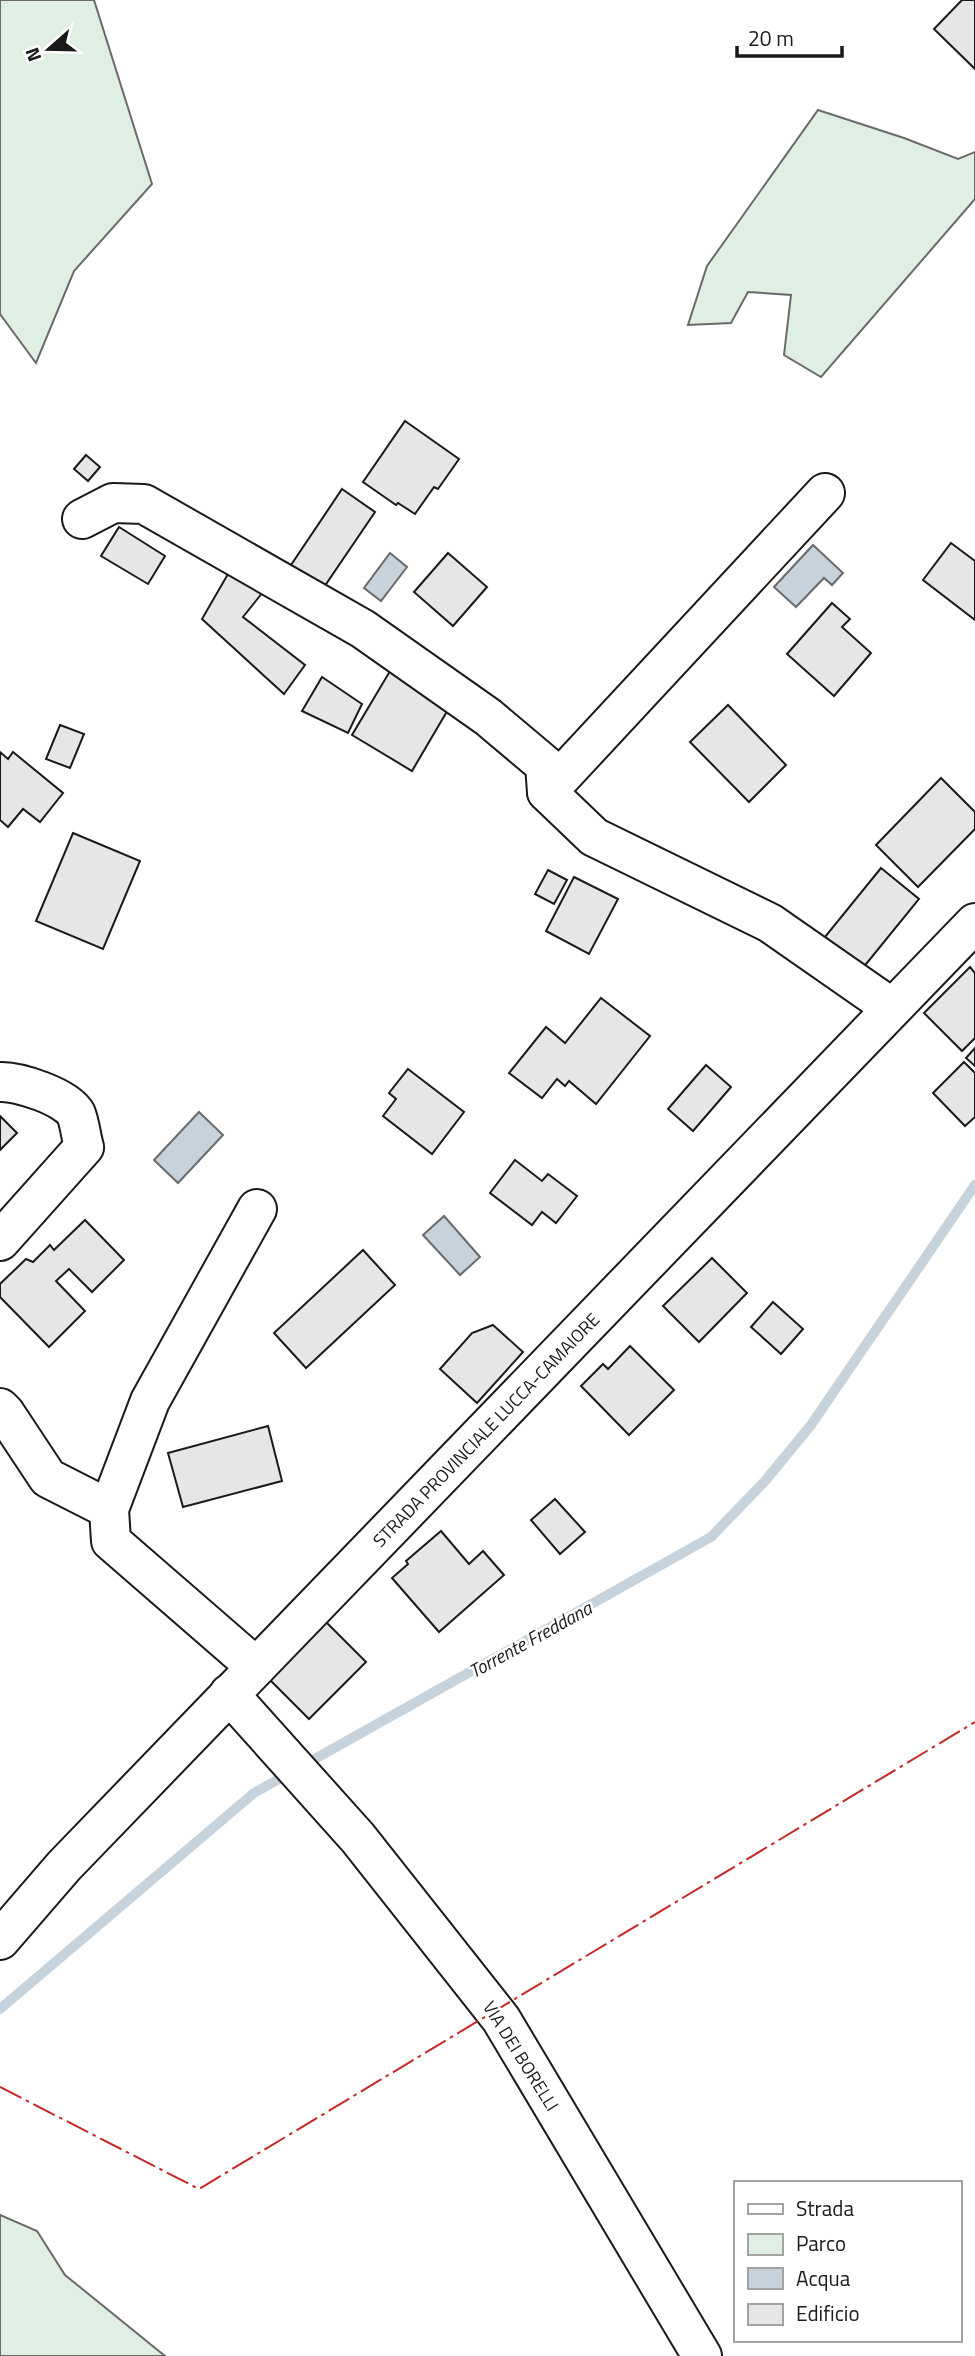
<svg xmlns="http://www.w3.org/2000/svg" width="975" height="2356" font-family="'Titillium Web',sans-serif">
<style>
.green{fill:#e0efe3;stroke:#6a6a6a;stroke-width:2}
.water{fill:#c6d2dc;stroke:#6a6a6a;stroke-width:2}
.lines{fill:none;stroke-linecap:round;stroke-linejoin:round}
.stream{stroke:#c6d2dc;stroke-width:10}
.building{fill:#e6e6e6;stroke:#1a1a1a;stroke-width:2}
.minor-casing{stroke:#1a1a1a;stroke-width:42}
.major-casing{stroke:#1a1a1a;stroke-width:42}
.minor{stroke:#fff;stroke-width:38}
.major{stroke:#fff;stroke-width:38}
.power{stroke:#c62828;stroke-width:2;stroke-dasharray:24 5 3.5 5;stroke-linecap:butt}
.labels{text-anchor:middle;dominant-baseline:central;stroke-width:5;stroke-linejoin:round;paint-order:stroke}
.street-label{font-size:18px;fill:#1a1a1a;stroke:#fff}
.water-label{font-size:19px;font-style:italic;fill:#1a1a1a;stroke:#fff}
</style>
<rect width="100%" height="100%" fill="#fff"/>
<!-- green -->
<g class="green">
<path d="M0,0H94L152,184L74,271L36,363L0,314Z"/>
<path d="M818,110L904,138L958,159L975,152V199L821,377L784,355L791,295L748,292L731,323L688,325L707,266Z"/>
<path d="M0,2215L37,2231L65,2275L165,2356H0Z"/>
</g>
<!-- water -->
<g class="water">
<path d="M813,545L843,573L832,585L824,578L796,607L774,587Z"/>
<path d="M390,553L407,567L381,601L364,588Z"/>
<path d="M199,1112L223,1135L178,1183L154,1160Z"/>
<path d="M444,1216L480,1257L460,1275L423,1235Z"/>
</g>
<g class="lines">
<!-- stream -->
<path class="stream" d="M0,2009L254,1793L711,1537L765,1481L811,1425L975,1185"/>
</g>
<!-- building -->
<g class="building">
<path d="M962,0H975V69L934,29Z"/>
<path d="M405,421L459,459L438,489L434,487L415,514L398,503L396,505L363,482Z"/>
<path d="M86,455L100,467L88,481L74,469Z"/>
<path d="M342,489L375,512L322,590L289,568Z"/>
<path d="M119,527L165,556L148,584L101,556Z"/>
<path d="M951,543L975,561V620L923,580Z"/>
<path d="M448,553L487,587L453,626L414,592Z"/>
<path d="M232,567L263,592L243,617L305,665L284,694L202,619Z"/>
<path d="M832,603L850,619L842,627L871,653L834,696L787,654Z"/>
<path d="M396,661L456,696L412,771L352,735Z"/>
<path d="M322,677L362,704L348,733L302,711Z"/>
<path d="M728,705L786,765L749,802L690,742Z"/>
<path d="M60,725L84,734L70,768L46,759Z"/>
<path d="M0,752L8,759L13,752L63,793L40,822L23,809L8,827L0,820Z"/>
<path d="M941,778L975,812V829L918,887L876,845Z"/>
<path d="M73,833L140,861L103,949L36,921Z"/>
<path d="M881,868L919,899L858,974L820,943Z"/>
<path d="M548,870L567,880L554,904L535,894Z"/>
<path d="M574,877L618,899L589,954L546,931Z"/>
<path d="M970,967L975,973V1038L962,1051L924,1013Z"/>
<path d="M601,998L650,1036L596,1104L569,1081L565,1086L557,1079L542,1098L509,1073L546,1027L565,1043Z"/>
<path d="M975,1048V1066L966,1058Z"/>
<path d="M964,1062L975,1073V1117L965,1126L933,1093Z"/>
<path d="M706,1065L731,1087L693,1131L668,1109Z"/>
<path d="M408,1069L464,1112L432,1154L383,1116L396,1099L389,1093Z"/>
<path d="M0,1116L17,1133L0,1150Z"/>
<path d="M515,1160L542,1181L548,1174L577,1196L556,1223L542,1212L532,1225L490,1193Z"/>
<path d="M85,1220L124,1260L92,1292L69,1269L56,1281L85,1311L49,1347L0,1297V1284L26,1259L33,1262L50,1245L54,1250Z"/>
<path d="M363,1250L395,1285L306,1368L274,1333Z"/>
<path d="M712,1258L747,1293L699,1342L663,1306Z"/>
<path d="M773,1302L803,1329L781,1354L751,1327Z"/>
<path d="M493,1325L523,1352L477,1403L440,1369L472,1333Z"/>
<path d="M630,1346L674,1390L629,1435L581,1386L603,1364L608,1369Z"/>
<path d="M268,1426L282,1481L183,1507L168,1453Z"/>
<path d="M555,1499L585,1532L560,1554L531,1520Z"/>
<path d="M441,1531L469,1564L483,1551L504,1575L439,1632L392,1578L408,1564L406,1561Z"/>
<path d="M324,1620L366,1662L309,1719L267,1677Z"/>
</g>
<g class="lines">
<defs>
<g id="minor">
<path d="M82,519L113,503L144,504L363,629L488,717L545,765L547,792L594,837L770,923L892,1008"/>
<path d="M547,792L825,493"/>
<path d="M0,1082C18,1081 67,1097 76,1114C80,1124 81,1137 84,1147L0,1241"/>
<path d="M0,1408L5,1413L48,1478L109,1509"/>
<path d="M256,1667L111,1541L109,1509L150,1401L257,1209"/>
<path d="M229,1694L358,1838L501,2019L702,2356"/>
</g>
<path id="major" d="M0,1940L64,1866L975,923"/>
</defs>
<!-- minor casing -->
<use href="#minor" class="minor-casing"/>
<!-- major casing -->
<use href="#major" class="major-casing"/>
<!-- minor -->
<use href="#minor" class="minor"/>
<!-- major -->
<use href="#major" class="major"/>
<!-- power -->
<path class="power" d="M0,2087L199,2189L975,1722"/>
</g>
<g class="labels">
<!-- street labels -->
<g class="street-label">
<text transform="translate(486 1430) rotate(-46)">STRADA PROVINCIALE LUCCA-CAMAIORE</text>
<text transform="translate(521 2056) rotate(58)">VIA DEI BORELLI</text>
</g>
<!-- water labels -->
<g class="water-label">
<text transform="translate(530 1639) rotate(-29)">Torrente Freddana</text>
</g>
</g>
<!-- legend -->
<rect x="734" y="2181" width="228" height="161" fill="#ffffff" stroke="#a3a3a3" stroke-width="2"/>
<rect x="748" y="2204" width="35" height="10" fill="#ffffff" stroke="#a3a3a3" stroke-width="2"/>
<text x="796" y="2216" font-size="21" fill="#1a1a1a">Strada</text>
<rect x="748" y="2234" width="35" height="21" fill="#e0efe3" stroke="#a3a3a3" stroke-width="2"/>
<text x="796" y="2251" font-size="21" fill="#1a1a1a">Parco</text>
<rect x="748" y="2268" width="35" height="21" fill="#c6d2dc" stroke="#a3a3a3" stroke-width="2"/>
<text x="796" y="2286" font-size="21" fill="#1a1a1a">Acqua</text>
<rect x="748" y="2304" width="35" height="21" fill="#e6e6e6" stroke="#a3a3a3" stroke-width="2"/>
<text x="796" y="2321" font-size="21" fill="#1a1a1a">Edificio</text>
<!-- north arrow -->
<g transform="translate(49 49) rotate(250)" stroke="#ffffff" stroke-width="5" paint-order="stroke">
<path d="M0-5L12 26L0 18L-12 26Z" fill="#1a1a1a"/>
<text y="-10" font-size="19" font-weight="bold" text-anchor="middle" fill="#1a1a1a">N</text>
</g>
<!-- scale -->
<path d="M737 46v10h105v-10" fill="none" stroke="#1a1a1a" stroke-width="3.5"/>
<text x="748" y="46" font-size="21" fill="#1a1a1a" stroke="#ffffff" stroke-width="5" paint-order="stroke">20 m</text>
</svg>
